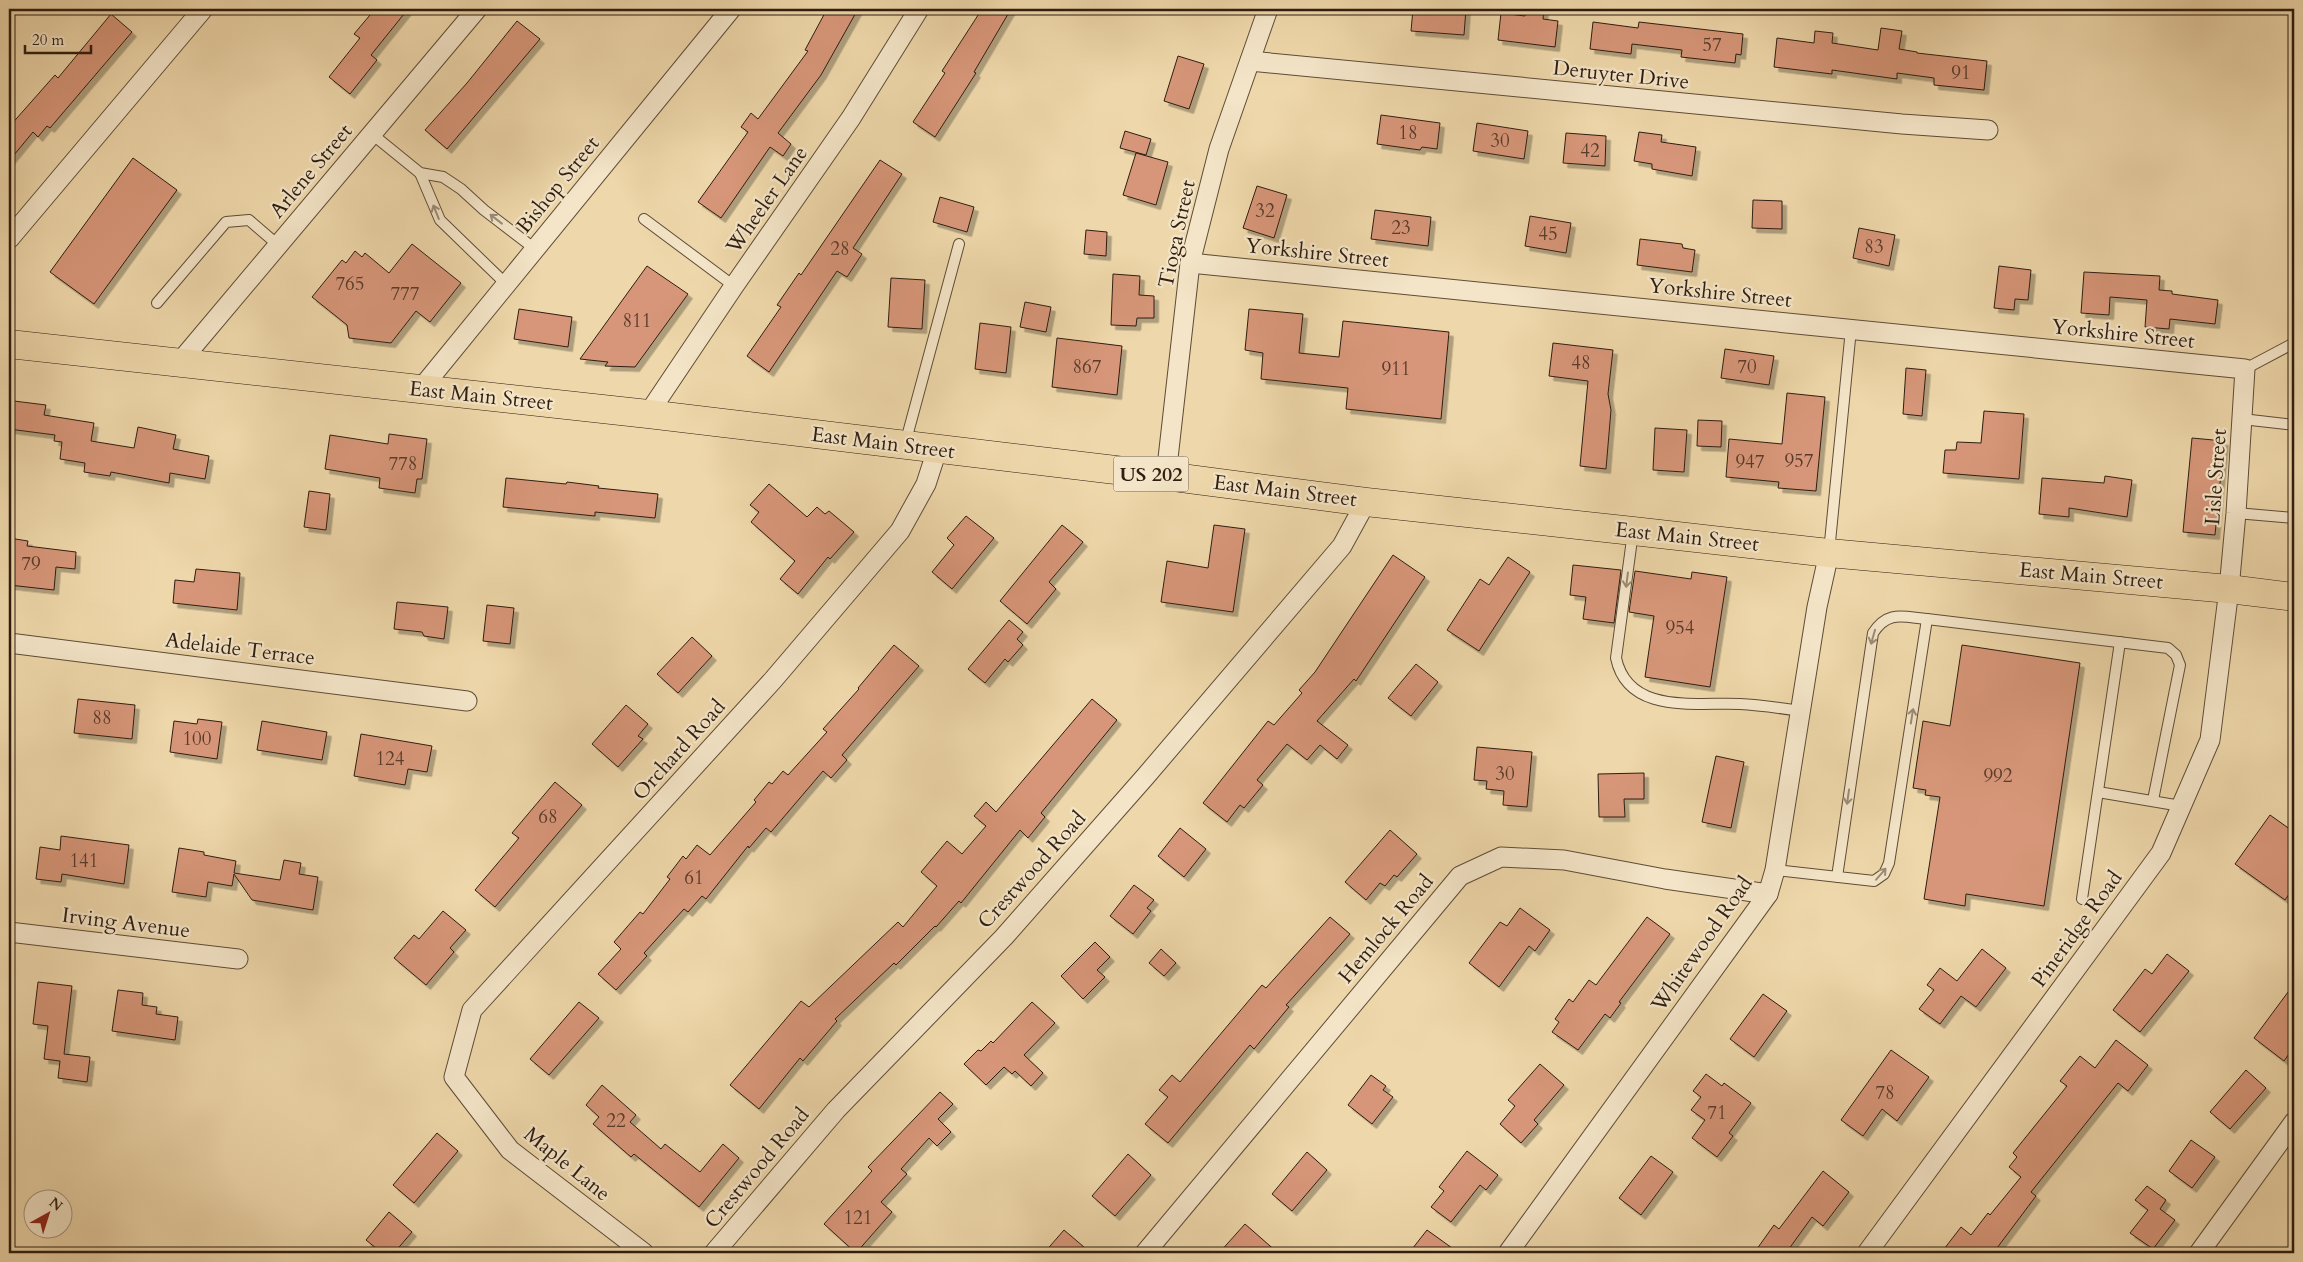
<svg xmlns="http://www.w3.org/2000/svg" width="2303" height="1262" font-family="Cardo,serif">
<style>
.building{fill:#d79679;stroke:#2e1d11;filter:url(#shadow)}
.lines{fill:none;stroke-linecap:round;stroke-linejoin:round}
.service-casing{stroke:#5e4c37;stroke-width:12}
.minor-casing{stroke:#5e4c37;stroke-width:21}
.trunk-casing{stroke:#2e1d11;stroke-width:29}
.service{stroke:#f4e5c8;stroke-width:10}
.minor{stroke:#f4e5c8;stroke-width:19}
.trunk{stroke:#eed7aa;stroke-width:28}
.oneway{stroke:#9b8b76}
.labels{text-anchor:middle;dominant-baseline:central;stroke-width:4.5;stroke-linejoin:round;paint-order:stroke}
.number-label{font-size:19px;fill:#583b2b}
.shield{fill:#f4e5c8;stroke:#695948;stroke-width:1}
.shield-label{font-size:20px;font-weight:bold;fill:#2e1d11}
.street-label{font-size:21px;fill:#2e1d11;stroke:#f4e5c8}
</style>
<defs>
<filter id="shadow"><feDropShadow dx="4.5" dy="4.5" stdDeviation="0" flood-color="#0004"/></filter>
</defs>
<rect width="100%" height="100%" fill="#eed7aa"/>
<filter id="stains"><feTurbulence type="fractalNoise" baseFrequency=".004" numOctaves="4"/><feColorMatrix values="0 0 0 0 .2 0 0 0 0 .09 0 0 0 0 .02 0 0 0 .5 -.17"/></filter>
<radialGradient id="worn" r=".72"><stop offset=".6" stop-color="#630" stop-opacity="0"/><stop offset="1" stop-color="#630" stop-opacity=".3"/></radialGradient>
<!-- building -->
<g class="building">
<path d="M375,9H408L371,55L377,60L350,94L329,77L360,38L354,34Z"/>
<path d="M827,9H858L821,75L778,133L791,144L783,156L770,147L721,218L698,202L748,132L741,127L751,113L758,119L808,51L805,50Z"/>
<path d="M982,9H1011L974,72L976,73L935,137L913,122L945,73L942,71Z"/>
<path d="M1413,9H1466L1464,35L1411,31Z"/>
<path d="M1526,9H1544L1543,19L1558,21L1555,47L1498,40L1501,13L1525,16Z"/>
<path d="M111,14L132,32L50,128L47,126L38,137L33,132L9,161V127L55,75L58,78Z"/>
<path d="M517,21L540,39L447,149L425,130L467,83Z"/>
<path d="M1593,22L1638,28L1639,22L1743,34L1741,55L1736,54L1735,63L1681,57L1682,50L1632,44L1631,54L1590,49Z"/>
<path d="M1881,28L1902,31L1899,49L1917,52V53L1987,61L1984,90L1934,85V78L1897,73V79L1832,70V74L1774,67L1777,38L1814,43L1815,31L1833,33L1832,43L1878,50Z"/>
<path d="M1178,56L1204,64L1189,109L1164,101Z"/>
<path d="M1381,115L1440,123L1437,149L1422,147L1420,150L1377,144Z"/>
<path d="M1477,123L1528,131L1524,159L1473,151Z"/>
<path d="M1125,131L1151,139L1146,155L1120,148Z"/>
<path d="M1639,132L1662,135L1661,142L1696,147L1692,176L1652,169V164L1634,161Z"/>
<path d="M1566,133L1606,136L1605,166L1563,163Z"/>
<path d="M1136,153L1168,162L1156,205L1123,195Z"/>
<path d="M133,158L177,190L94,304L50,272Z"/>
<path d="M880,160L902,174L853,248L862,254L847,277L837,271L769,372L747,356L781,307L777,305L799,273L801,275Z"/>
<path d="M1257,186L1287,195L1274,238L1243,228Z"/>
<path d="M940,197L974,207L967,232L933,222Z"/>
<path d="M1753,200L1782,201V229L1752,228Z"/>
<path d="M1375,210L1431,217L1428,246L1371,239Z"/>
<path d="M1530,216L1571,223L1566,253L1525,246Z"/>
<path d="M1859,228L1895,235L1889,266L1853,258Z"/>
<path d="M1086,230L1107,232L1106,256L1084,254Z"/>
<path d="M1640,239L1682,244L1683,248L1695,250L1692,272L1637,265Z"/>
<path d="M412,244L461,283L430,322L416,311L391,343L349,338L347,325L312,297L342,260L346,263L355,251L362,257L365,253L389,273Z"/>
<path d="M647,266L688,294L635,367L605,366L608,362L580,359Z"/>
<path d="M1999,266L2031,270L2028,300L2015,299L2014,310L1994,308Z"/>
<path d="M2084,272L2160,276L2159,290L2172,291V294L2218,300L2215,324L2170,319L2169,329L2145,327L2147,300L2110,297L2109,315L2081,313Z"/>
<path d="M1113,274L1140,276L1139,295L1154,296V318H1137L1136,326L1111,325Z"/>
<path d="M891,278L925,280L922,329L888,327Z"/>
<path d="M1025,302L1051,307L1046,332L1020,327Z"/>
<path d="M519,309L572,317L568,347L514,339Z"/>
<path d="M1249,309L1303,314L1299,353L1339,357L1343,321L1449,332L1441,419L1346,409L1348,388L1261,379L1263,353L1245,350Z"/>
<path d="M980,323L1011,327L1006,373L975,369Z"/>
<path d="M1057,338L1122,346L1117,395L1052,387Z"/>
<path d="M1553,343L1613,350L1608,394L1611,410L1606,469L1580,466L1588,381L1549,376Z"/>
<path d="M1725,349L1774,356L1769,385L1721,378Z"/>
<path d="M1906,368L1926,370L1922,416L1903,414Z"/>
<path d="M1787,393L1825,397L1816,491L1778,488L1779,482L1726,477L1729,439L1782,444Z"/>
<path d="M14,401L46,405L44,415L94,423L91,441L134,448L138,427L176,435L173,449L209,456L205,479L170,473L169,483L111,472L110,476L84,472L85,463L60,459L62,442L54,441L55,435L9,429V405L13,406Z"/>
<path d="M1984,411L2024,414L2019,479L1943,473L1945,450H1956L1957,442L1981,443Z"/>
<path d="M1698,420L1722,421L1721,447L1697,446Z"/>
<path d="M1655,428L1687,430L1684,472L1653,470Z"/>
<path d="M389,434L427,439L422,479H417L415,493L379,488L380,478L325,469L330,435L388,444Z"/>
<path d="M2192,438L2224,441L2215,535L2183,532Z"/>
<path d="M2105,476L2132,480L2127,517L2069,508V517L2039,514L2042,478L2104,483Z"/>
<path d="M506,478L566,484L567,482L599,486L598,488L658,494L655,518L595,512V516L503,507Z"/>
<path d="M769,484L807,517L817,507L825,514L829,511L854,532L830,559L828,557L798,594L780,579L795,561L751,522L759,512L750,505Z"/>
<path d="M309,491L330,494L326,530L304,527Z"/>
<path d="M966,516L994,538L952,589L932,572L954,545L947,538Z"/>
<path d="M1062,525L1083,542L1049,582L1056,589L1027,624L1000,601Z"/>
<path d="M1214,525L1245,529L1233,612L1161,602L1167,561L1208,568Z"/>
<path d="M9,538L28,541L27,546L76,552L75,569L56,567L54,590L9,585Z"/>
<path d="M1393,555L1425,577L1356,681L1354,679L1317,721L1348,745L1337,759L1320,745L1307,760L1287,744L1257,780L1263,785L1244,808L1240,805L1227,822L1203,803L1268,721L1274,725L1302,693L1299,690L1315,672Z"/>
<path d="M1508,557L1530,572L1479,651L1447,630L1480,579L1489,585Z"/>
<path d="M1573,565L1621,570L1614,623L1583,619L1586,597L1570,595Z"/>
<path d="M196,569L240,573L237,610L173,603L175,580L194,582Z"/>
<path d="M1635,571L1691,579L1692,572L1727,577L1710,687L1645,677L1654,616L1629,612Z"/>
<path d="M397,602L448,607L444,639L424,636L422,632L394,629Z"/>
<path d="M487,605L514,608L510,644L483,641Z"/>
<path d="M1009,620L1023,632L1017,639L1023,645L1008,662L1005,659L985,683L968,669Z"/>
<path d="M692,637L712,656L678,693L657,674Z"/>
<path d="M894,645L919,666L842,755L847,760L831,778L823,771L771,832L766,828L749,848L748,846L706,899L702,896L688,912L684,909L644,953L647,956L616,990L598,974L621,949L614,942L640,912L643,914L670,879L667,877L683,856L686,859L697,845L710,855L756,802L754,800L769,782L772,784L783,771L788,775L827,732L823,729L859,689L858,688Z"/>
<path d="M1962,645L2080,663L2044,906L1966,894L1965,906L1924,899L1940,797L1925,795L1926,790L1913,788L1923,721L1950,726Z"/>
<path d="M1416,664L1438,682L1411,716L1388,698Z"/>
<path d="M78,699L135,705L132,739L74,733Z"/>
<path d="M1092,699L1117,720L1041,813L1045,817L1028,838L1020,830L961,903L959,901L936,927L935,926L896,965L894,963L835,1019L837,1021L803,1061L800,1058L759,1109L730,1085L801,1001L809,1007L898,922L903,927L937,886L921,872L947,841L962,854L986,826L974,816L986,802L996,812Z"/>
<path d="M626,705L648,724L638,736L643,739L618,767L592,744Z"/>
<path d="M198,719L222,722L217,759L170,752L174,721L197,724Z"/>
<path d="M262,721L327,732L322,760L257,750Z"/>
<path d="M361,734L432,746L427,772L408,769L405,785L354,776Z"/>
<path d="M1477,747L1532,752L1527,807L1503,805L1504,791L1486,789L1487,781L1474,780Z"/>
<path d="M1716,756L1744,762L1731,828L1702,822Z"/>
<path d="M1644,773V799H1624L1625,817H1599L1598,774Z"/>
<path d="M555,782L582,805L495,907L475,890L519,838L512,833Z"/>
<path d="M2270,815L2294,832V887L2285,900L2235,864Z"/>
<path d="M1180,828L1206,849L1184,877L1158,856Z"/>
<path d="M1390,830L1417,854L1397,877L1394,875L1385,886L1380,883L1366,900L1345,882Z"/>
<path d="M61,836L129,845L124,884L62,874L61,882L36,879L40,847L60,850Z"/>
<path d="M179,848L204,852V855L236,861L234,873L280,880L284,860L301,863L299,874L318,877L313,910L252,900L234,874L232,886L208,882L206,897L172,892Z"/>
<path d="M1134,885L1154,900L1147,908L1151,911L1133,934L1110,916Z"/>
<path d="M1520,908L1550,930L1535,951L1529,946L1499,987L1469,963L1500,922L1507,926Z"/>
<path d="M443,911L466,930L450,948L454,952L426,985L394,958L414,935L419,939Z"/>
<path d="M1330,917L1350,934L1286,1005L1289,1007L1254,1049L1250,1045L1168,1143L1145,1124L1168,1097L1159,1090L1172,1075L1180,1082L1262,985L1266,988Z"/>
<path d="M1647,917L1670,934L1619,1002L1621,1003L1610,1018L1605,1014L1578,1050L1552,1032L1559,1022L1555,1019L1569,999L1573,1002L1589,980L1596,985Z"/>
<path d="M1095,942L1110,957L1097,970L1105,977L1083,999L1061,976Z"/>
<path d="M1161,949L1176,963L1164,976L1149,963Z"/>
<path d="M1982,949L2006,968L1976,1007L1961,996L1940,1024L1919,1009L1934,990L1927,985L1940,968L1957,981Z"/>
<path d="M2167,954L2189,971L2140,1032L2113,1010L2145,969L2152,974Z"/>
<path d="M38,982L72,986L64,1054L90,1057L87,1082L58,1078L60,1061L44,1059L48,1026L33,1024Z"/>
<path d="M2294,984V1047L2284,1061L2254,1038Z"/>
<path d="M118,990L143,993L142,1005L157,1007L156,1014L178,1017L175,1040L112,1031Z"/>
<path d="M1763,994L1787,1011L1754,1057L1730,1039Z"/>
<path d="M579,1002L599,1018L549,1075L530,1059Z"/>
<path d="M1032,1002L1055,1023L1024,1055L1043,1073L1031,1086L1015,1071L1012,1074L1004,1067L986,1085L964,1064L978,1050L981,1051L991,1041L993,1043Z"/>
<path d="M2116,1040L2148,1065L2128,1091L2118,1083L2031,1192L2036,1196L1994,1252L1995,1253H1941L1961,1227L1971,1235L1988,1213L1990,1215L2021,1177L2009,1167L2017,1157L2013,1153L2067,1086L2060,1081L2080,1056L2095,1068Z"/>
<path d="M1891,1050L1929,1077L1897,1121L1882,1109L1863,1136L1841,1120Z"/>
<path d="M1540,1064L1564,1085L1534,1120L1538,1124L1521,1143L1500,1124L1515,1106L1508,1100Z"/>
<path d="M2246,1070L2266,1088L2230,1129L2210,1112Z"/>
<path d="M1706,1074L1722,1086L1724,1083L1751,1103L1729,1133L1733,1136L1717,1157L1692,1138L1705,1120L1691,1110L1701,1097L1693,1091Z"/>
<path d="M1371,1075L1386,1086L1383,1090L1393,1097L1372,1124L1348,1105Z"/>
<path d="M602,1085L636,1115L630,1122L661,1149L665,1144L700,1172L723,1144L739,1158L699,1207L634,1154L631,1157L593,1124L599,1117L586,1105Z"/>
<path d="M940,1092L953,1104L938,1119L951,1132L937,1146L929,1138L901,1169L907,1174L881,1202L892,1212L856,1253L824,1224L872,1171L868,1167Z"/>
<path d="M437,1133L458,1151L414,1203L393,1185Z"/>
<path d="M2191,1140L2215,1157L2192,1188L2169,1171Z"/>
<path d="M1467,1151L1498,1175L1486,1190L1480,1185L1451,1222L1431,1207L1444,1191L1439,1187Z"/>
<path d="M1307,1152L1327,1170L1292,1211L1272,1194Z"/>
<path d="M1128,1154L1151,1175L1115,1216L1092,1196Z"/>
<path d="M1651,1156L1673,1172L1641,1215L1619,1198Z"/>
<path d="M1823,1171L1849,1192L1823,1226L1812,1217L1786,1253H1754L1774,1225L1779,1229Z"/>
<path d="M2147,1186L2166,1200L2160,1209L2175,1220L2153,1249L2130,1233L2148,1210L2135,1200Z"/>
<path d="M389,1212L412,1232L394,1253H382L366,1240Z"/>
<path d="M1245,1224L1278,1253H1219Z"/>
<path d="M1064,1230L1091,1253H1044Z"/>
<path d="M1427,1230L1459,1253H1409Z"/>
</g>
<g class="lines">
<defs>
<g id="service">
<path d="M372,134L420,173L443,177L461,189L484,210L535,249"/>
<path d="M420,173L440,220L506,284"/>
<path d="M644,219L734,286"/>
<path d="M157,303L226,222L249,220L278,245"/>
<path d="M2245,369L2294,343"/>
<path d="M2242,419L2294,425"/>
<path d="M905,444L959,244"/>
<path d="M2236,513L2294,518"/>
<path d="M1633,532L1616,658C1628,715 1696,702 1740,704C1760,705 1780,708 1801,711"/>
<path d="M1829,552L1851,329"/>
<path d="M1927,619L2168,648L2176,655L2180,665L2153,800"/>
<path d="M2098,792L2181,806"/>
<path d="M1775,870L1874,881L1884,874L1889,863L1927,619C1903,617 1888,610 1873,633L1837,877"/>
<path d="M2082,899L2120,642"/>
</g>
<g id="minor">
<path d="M1250,61L1902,124L1988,130"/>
<path d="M9,239L203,9"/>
<path d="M1190,263L2245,369L2236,513L2229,589L2210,740L2161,853L1867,1253"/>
<path d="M179,363L477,9"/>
<path d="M420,390L731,9"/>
<path d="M648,414L734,286L851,118L919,9"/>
<path d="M1166,476L1190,263L1219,149L1268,9"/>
<path d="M9,643L467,701"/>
<path d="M9,932L238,959"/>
<path d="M644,1253L510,1150L454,1077L472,1010L773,680L900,531L926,484L937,450"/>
<path d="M714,1253L836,1110L1004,937L1145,777L1342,546L1366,502"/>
<path d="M1145,1253L1460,876L1501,857L1564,860L1665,879L1768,894"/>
<path d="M1508,1253L1768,894L1775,870L1817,607L1829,553"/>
<path d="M2199,1253L2294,1122"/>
</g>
<path id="trunk" d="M9,344L648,414L1166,476L1366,502L1633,531L1829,553L2229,589L2294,597"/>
</defs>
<!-- service casing -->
<use href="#service" class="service-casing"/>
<!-- minor casing -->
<use href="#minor" class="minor-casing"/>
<!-- trunk casing -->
<use href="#trunk" class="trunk-casing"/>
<!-- service -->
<use href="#service" class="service"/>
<!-- minor -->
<use href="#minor" class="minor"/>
<!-- trunk -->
<use href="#trunk" class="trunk"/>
</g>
<!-- one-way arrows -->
<defs><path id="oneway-shaft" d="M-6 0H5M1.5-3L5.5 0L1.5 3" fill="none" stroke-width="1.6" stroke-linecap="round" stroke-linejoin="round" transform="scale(1.25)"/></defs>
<g class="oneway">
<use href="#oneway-shaft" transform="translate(436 212) rotate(-112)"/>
<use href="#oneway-shaft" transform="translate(496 219) rotate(-142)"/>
<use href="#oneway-shaft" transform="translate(1627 580) rotate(97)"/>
<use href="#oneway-shaft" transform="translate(1873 637) rotate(106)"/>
<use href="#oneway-shaft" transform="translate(1912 716) rotate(-81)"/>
<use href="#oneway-shaft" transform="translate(1848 797) rotate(98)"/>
<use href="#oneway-shaft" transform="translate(1881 874) rotate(-49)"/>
</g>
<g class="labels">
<!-- number labels -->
<g class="number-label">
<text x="1712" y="45">57</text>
<text x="1961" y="73">91</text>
<text x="1408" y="133">18</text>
<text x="1500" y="141">30</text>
<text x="1590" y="151">42</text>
<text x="1265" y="211">32</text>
<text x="1401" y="228">23</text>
<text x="1548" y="234">45</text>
<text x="1874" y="247">83</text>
<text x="840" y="249">28</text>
<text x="350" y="284">765</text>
<text x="405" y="294">777</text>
<text x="637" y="321">811</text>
<text x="1581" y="363">48</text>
<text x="1087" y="367">867</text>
<text x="1747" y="367">70</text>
<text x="1396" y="369">911</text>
<text x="1799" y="461">957</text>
<text x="1750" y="462">947</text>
<text x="403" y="464">778</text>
<text x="31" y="564">79</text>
<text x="1680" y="628">954</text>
<text x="102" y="718">88</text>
<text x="197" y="739">100</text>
<text x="390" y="759">124</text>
<text x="1505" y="774">30</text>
<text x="1998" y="776">992</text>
<text x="548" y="817">68</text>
<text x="84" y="861">141</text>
<text x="694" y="878">61</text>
<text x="1885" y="1093">78</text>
<text x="1717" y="1113">71</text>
<text x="616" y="1121">22</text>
<text x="858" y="1218">121</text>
</g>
<!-- shield labels -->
<rect class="shield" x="1113.5" y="456.5" width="75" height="35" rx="4"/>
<g class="shield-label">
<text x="1151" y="474">US 202</text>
</g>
<!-- street labels -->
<g class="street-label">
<text transform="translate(1621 75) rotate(6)">Deruyter Drive</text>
<text transform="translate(311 171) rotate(-50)">Arlene Street</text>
<text transform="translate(558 185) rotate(-51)">Bishop Street</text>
<text transform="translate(767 200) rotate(-55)">Wheeler Lane</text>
<text transform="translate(1177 234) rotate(-78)">Tioga Street</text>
<text transform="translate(1317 253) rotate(6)">Yorkshire Street</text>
<text transform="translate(1720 293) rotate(6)">Yorkshire Street</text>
<text transform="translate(2123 334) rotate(6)">Yorkshire Street</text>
<text transform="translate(481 396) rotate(6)">East Main Street</text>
<text transform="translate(883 443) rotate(7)">East Main Street</text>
<text transform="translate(2216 477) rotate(-86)">Lisle Street</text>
<text transform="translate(1285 491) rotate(7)">East Main Street</text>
<text transform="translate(1687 537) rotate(6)">East Main Street</text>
<text transform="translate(2091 576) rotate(5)">East Main Street</text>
<text transform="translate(240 649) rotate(7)">Adelaide Terrace</text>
<text transform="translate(679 750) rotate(-48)">Orchard Road</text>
<text transform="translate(1032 870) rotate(-48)">Crestwood Road</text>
<text transform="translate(126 923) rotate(7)">Irving Avenue</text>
<text transform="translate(1386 929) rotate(-50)">Hemlock Road</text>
<text transform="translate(2077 929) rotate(-54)">Pineridge Road</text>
<text transform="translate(1702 944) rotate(-55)">Whitewood Road</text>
<text transform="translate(567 1164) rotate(39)">Maple Lane</text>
<text transform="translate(757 1168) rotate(-50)">Crestwood Road</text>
</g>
</g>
<!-- margin -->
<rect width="2303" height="1262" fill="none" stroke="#eed7aa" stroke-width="30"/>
<rect x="10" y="10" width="2283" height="1242" fill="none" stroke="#2e1d11" stroke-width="2.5"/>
<rect x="15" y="15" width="2273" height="1232" fill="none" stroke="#2e1d11"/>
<!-- north arrow -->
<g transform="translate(48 1214) rotate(39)"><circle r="24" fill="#f4e5c8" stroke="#a5957f"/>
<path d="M0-4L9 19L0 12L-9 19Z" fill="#8f2418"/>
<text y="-8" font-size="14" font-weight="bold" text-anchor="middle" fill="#2e1d11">N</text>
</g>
<!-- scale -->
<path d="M25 45v8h66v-8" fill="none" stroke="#2e1d11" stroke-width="2.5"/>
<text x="32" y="45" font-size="15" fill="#2e1d11" stroke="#f4e5c8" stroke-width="4" paint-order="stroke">20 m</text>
<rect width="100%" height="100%" filter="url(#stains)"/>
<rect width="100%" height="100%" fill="url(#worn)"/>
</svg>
